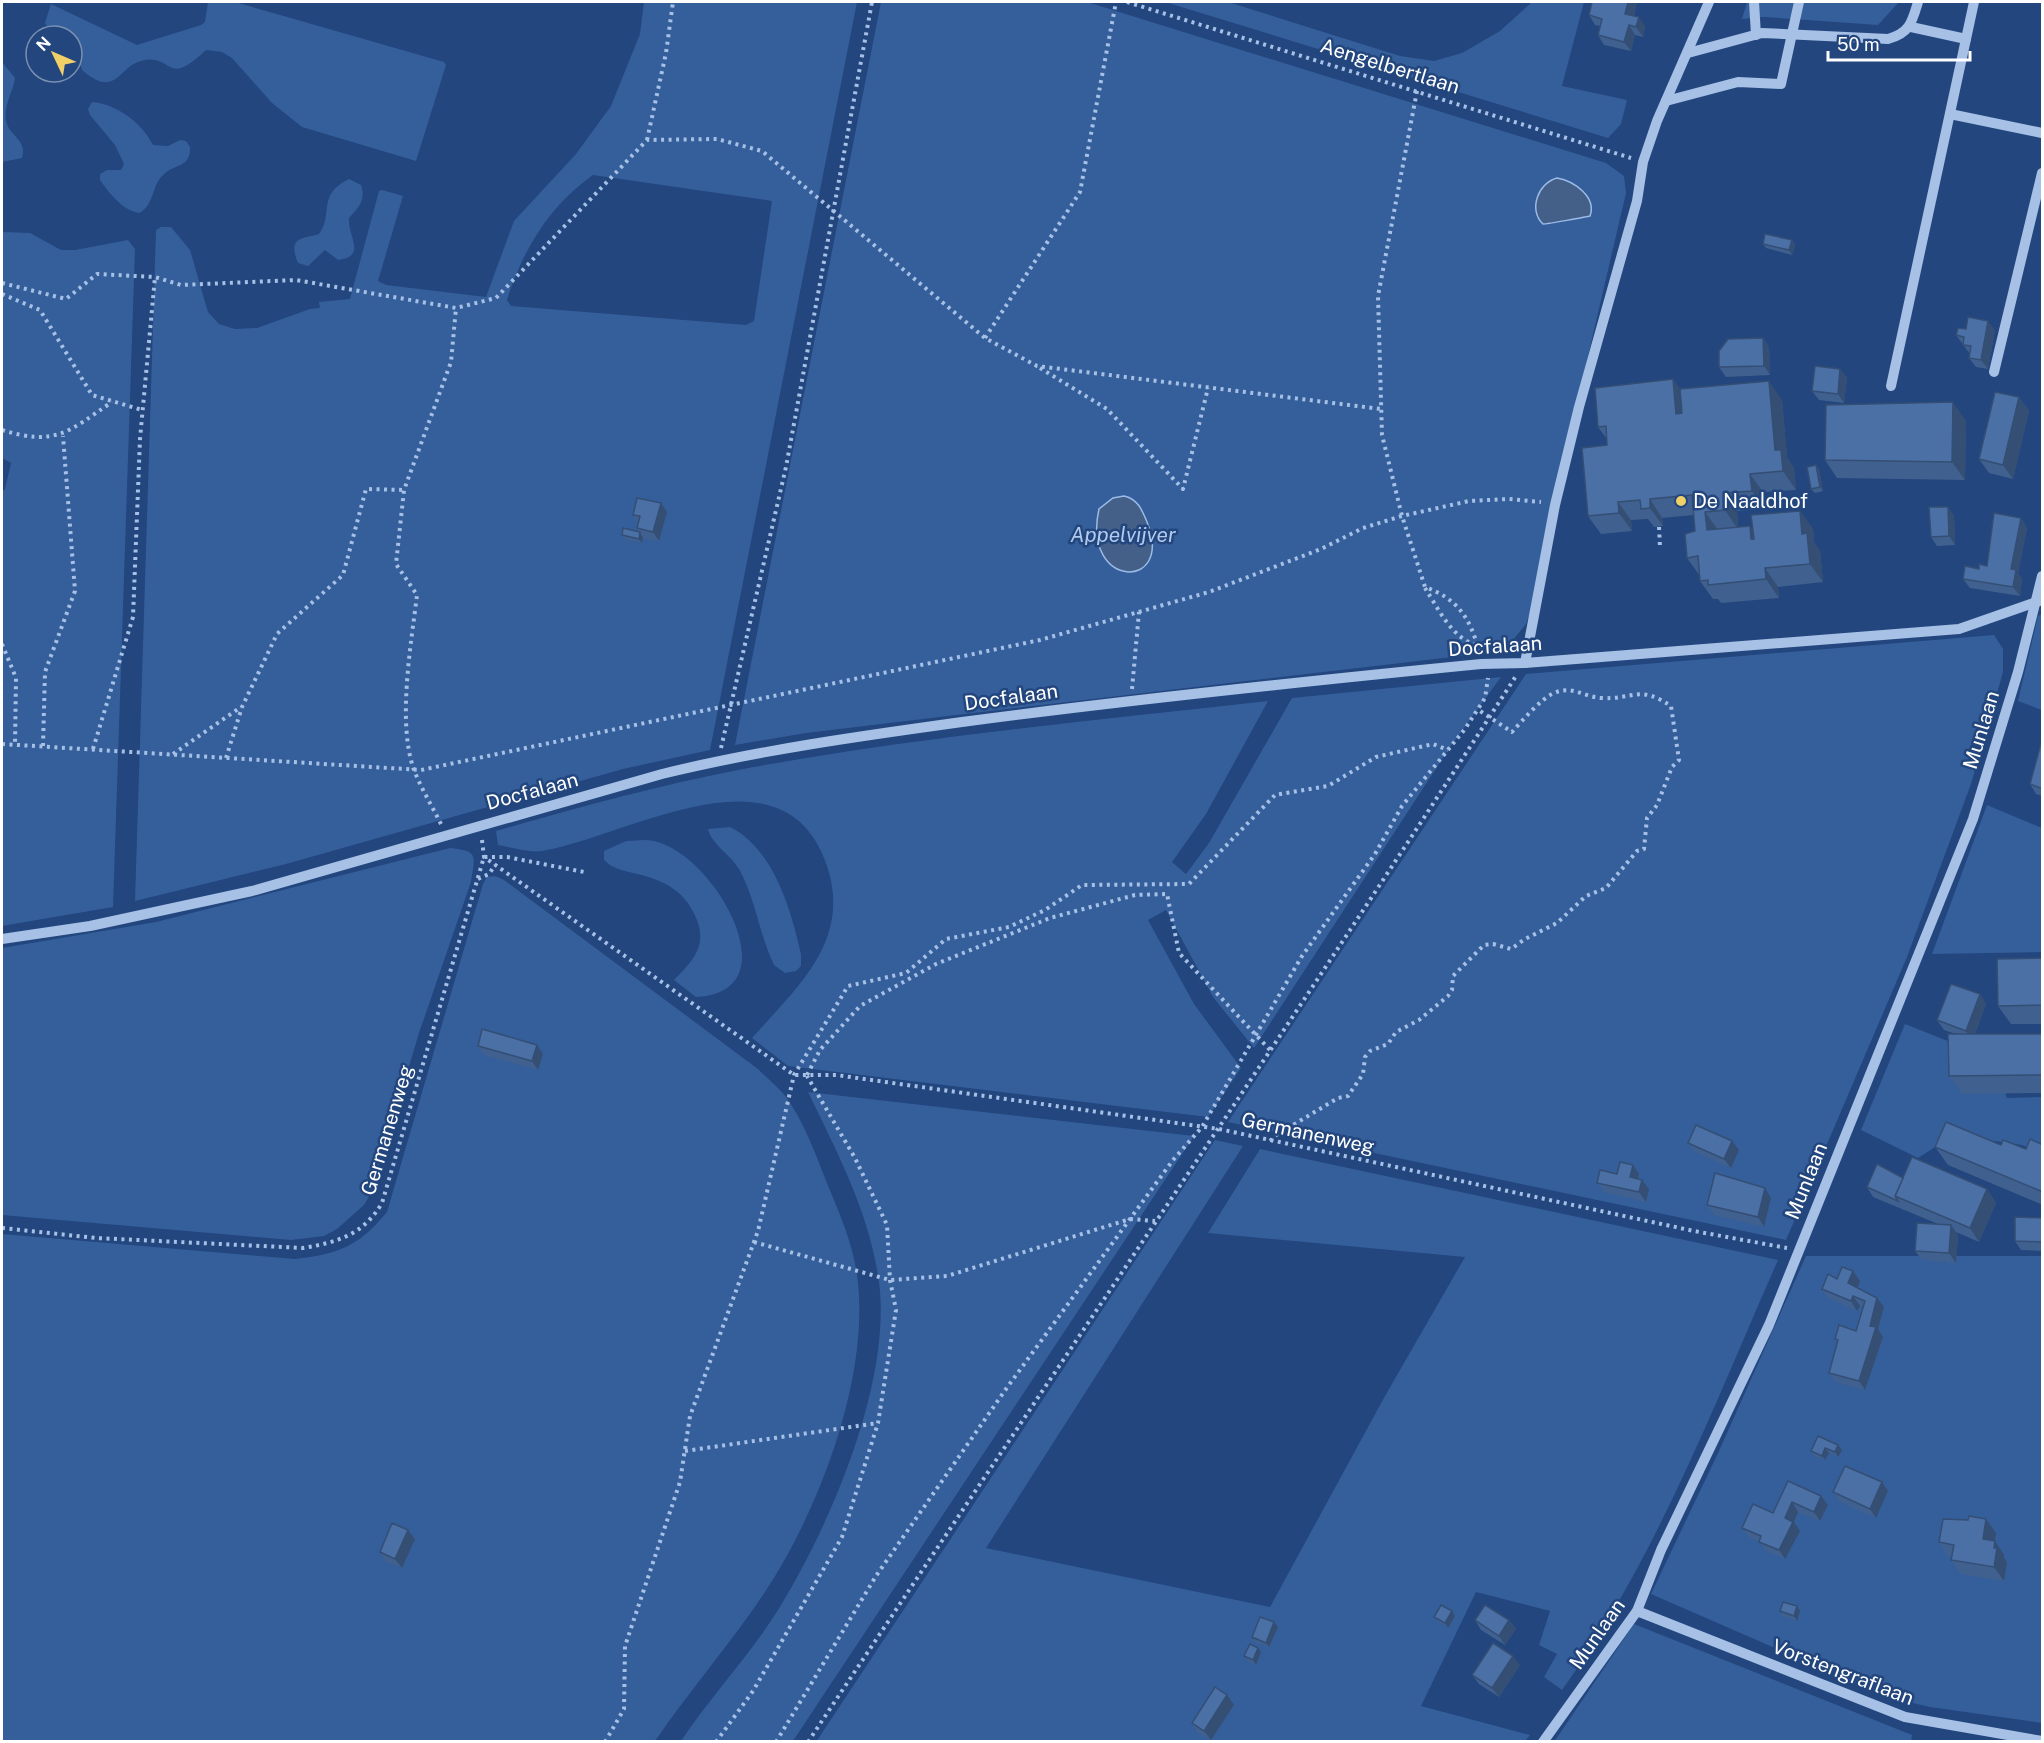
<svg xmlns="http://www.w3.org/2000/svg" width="2044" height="1743" font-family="'Public Sans',sans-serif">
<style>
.green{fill:#355f9b;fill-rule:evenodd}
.water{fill:#456088;stroke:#9abbe7;stroke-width:1.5}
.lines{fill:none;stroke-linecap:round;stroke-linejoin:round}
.path{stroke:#a6c0e6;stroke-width:4;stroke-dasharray:3 4.5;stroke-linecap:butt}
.minor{stroke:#a6c0e6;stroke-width:10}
.wall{fill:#40608f}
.shaded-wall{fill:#344e74}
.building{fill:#4b70a6;stroke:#344e74;stroke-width:1.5}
.poi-dot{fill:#f2d068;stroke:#22467d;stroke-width:2}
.labels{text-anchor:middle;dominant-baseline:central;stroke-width:5;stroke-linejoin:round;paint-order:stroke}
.street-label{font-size:20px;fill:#fff;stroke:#22467d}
.poi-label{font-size:20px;fill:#fff;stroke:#22467d;text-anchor:start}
.water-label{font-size:21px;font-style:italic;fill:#b1caee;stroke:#22467d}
</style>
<rect width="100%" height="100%" fill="#22467d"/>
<!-- green -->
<g class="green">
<path d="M208,2H235L444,62L446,65L416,161L302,127L272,103L232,58L222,52L206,50C164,90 174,52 141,61C119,66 116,100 82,70C79,57 72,49 72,36H53L45,23L51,4L137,45L201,25L205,22Z"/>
<path d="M644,2H857L710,750L623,769L286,864L135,901L156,230L161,227H171L190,250L208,312L219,324L235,329L257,328L310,309L320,308L319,302L350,299L379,191L382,190L403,196L378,281L386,285L486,297L514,221L576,154L611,106L640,34ZM593,175L772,201L754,321L746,325L511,306L507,300C522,251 550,205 593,175Z"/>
<path d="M881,2H1087L1606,163L1624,176L1626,193L1553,506L1533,605L1526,624L1504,651L973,713L806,733L735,745ZM1557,178L1578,187L1587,218H1571L1551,224ZM1132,498L1143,512L1152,554L1140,570L1108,563L1101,549Z"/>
<path d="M1165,2H1228L1400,56L1434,61L1462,53L1500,31L1532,2H1584L1562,86L1627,100L1621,124L1608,138Z"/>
<path d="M1747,2H1899L1878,25L1764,17L1742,19Z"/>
<path d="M2,62L15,78C13,92 3,107 6,121C9,136 28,140 22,158L2,162Z"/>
<path d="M92,102C117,104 142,123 153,145L168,146L180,140L186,141L190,147C191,168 175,163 163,175C151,186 155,205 139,213C122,210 109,193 100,180V174L107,170H121L124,164L115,145L90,115L88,109Z"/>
<path d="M349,179L361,185C366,200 359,207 349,218C347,236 368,256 338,260L325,250L308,266L298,263C287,236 303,239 319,234C334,214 316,195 349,179Z"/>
<path d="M2,232L30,233L61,250H75L128,240L135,249L113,907L2,926V492L5,489L11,463L2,458Z"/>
<path d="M2042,614V710L2018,701L2038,616Z"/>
<path d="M1994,635L2003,649V672L1971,784L1907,957L1786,1240L1228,1122L1526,674Z"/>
<path d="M1501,677L1448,750L1254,1048L1213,997L1166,910L1148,920L1194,1004L1241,1068L1208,1117L788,1066L752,1038C797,987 852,941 827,866C785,739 629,836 542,851C529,853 511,847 498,845L496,831C576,808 656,786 738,770C913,737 1091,721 1268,701L1206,814L1172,862L1186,874L1209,843L1292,698Z"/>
<path d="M1987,805L2042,828V952L1932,954Z"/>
<path d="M730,827C774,849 791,910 801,954V966L796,971L785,973L774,965C759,934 756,900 739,869C731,855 712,845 708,829Z"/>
<path d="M626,841C635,841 645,839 654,841C716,855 793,993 696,997L674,980C692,962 707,947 697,920C685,890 664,880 633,873C622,870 613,869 604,860V851Z"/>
<path d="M450,848C479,851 475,855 471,882L419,1033L371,1193L364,1205L337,1229L324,1236L291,1240L2,1215V948L156,922Z"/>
<path d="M495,876L504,880L758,1069C770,1081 784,1091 792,1106C809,1133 819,1164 831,1193C842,1219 853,1246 857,1275C871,1374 820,1509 765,1592C731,1643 690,1690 655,1741H2V1234L295,1259C339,1254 359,1246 387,1212L483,884L487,877Z"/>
<path d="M1905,1024L1993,1059L2007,1098L2042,1097V1154L2022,1145L1954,1135L1918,1158L1861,1130Z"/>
<path d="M808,1092L1194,1136L793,1741H681C711,1696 749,1656 778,1610C830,1526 892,1382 879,1282C870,1214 837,1152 808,1092Z"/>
<path d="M1215,1140L1243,1146L986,1548L1270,1607L1385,1396L1465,1257L1208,1233L1260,1149L1778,1260C1714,1405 1655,1561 1562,1690L1544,1677L1557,1654L1539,1645L1550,1611L1476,1592L1421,1706L1530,1735L1525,1741L816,1742Z"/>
<path d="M1806,1256H2042V1723L1930,1707L1887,1697L1651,1594L1719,1451Z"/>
<path d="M1634,1624L1912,1735L1911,1742H1554Z"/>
</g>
<!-- water -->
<g class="water">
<path d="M1557,178C1574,181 1597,197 1590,216C1586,217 1548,224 1543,224C1528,210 1538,183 1557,178Z"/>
<path d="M1124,496C1138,499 1142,510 1147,522C1175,592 1081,589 1099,509L1113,498Z"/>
</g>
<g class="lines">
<!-- path -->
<g class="path">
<path d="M1127,2L1631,158"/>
<path d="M1417,91L1378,296L1382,435L1402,516L1425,587C1458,599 1470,618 1479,651"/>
<path d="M647,140L666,53L673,2"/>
<path d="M2,283L66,299L97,274L155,277L181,285L296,280L456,308L496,298L647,140L717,139L762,151L985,338L1037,366L1381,409"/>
<path d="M2,294L40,310L92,395L142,410"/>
<path d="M985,338L1080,192L1116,2"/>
<path d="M1040,368L1107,409L1183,489L1208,388"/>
<path d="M2,430C56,447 69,431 112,402"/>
<path d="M1659,527L1660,547"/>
<path d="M1425,588C1438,608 1452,639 1477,645"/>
<path d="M2,644L16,678L15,745"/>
<path d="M1132,689L1139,612"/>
<path d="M2,744L421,770L1040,640L1209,592L1321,549L1363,528L1402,516L1469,501L1509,499L1541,502"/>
<path d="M43,746L45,672L75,591L63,436"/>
<path d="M721,748L786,467L872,2"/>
<path d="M93,749L133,617L140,439L155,277"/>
<path d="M173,754L241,707"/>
<path d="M226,758L242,707L277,634L343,575L366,489L404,490"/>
<path d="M441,824C432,806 421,788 414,770C397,723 411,645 417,595L396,564L404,490L451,362L456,308"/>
<path d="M482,840L484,857L794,1075H836L1219,1129L1694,1231L1787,1248"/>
<path d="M478,879L489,874L495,865"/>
<path d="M807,1075L820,1050L860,1006L936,964L1050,918L1135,895L1167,894L1179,953L1270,1050"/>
<path d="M1270,1141L1287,1125H1293L1338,1098L1348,1096L1363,1074L1365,1057L1370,1051L1388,1044L1396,1032L1419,1020L1448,996L1452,990L1453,976L1484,945L1493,944L1511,949L1525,939L1557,923L1586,896L1606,888L1637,851L1644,849L1647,818L1657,805L1672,767L1679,760L1671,706C1638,684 1634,700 1601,698C1584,697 1571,684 1552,694C1540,700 1522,721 1512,732L1477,709"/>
<path d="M2,1228L96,1238L303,1248C338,1242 363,1235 382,1203L484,857H507L584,872"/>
<path d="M754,1242L890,1280L947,1276L1130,1219L1155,1221"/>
<path d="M685,1451L878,1423"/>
<path d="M605,1742L624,1709L625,1646L680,1482L690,1416L758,1231L794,1075L848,986L906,973L946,939L1009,927L1045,910L1082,885L1189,884L1275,795L1328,786L1376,757L1433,744L1448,750"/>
<path d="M716,1742L753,1691L842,1537L878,1423L896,1310L890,1280L887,1225L855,1158L807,1076"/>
<path d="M776,1742L876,1576L1006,1389L1173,1160L1202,1127L1302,956L1375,854L1402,806L1465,729L1485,698L1488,678"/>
<path d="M808,1742C1044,1386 1285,1034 1516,676"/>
</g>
<!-- minor -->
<g class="minor">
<path d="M1754,2L1756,35"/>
<path d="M1911,27L1966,39"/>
<path d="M1688,53L1762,33L1888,39C1910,33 1912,22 1918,2"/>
<path d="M1666,101L1738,82L1781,84L1799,2"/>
<path d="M1950,114L2042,133"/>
<path d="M1994,372L2042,173"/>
<path d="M1891,386L1974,2"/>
<path d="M1525,663L1555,505L1579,407L1637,201L1643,162L1657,121L1709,2"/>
<path d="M2,939L90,926L252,891L662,774C760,750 861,736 962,722C1134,699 1308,681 1481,664L1525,663L1959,629L2042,600"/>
<path d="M1637,1611L1905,1717L2042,1741"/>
<path d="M1543,1742L1637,1611L1661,1550L1769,1325L1973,819L2018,672L2042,576"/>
</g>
</g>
<!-- wall -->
<g class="wall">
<path d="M1637,2L1634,16L1645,26L1643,37L1635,35L1631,51L1604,45L1598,35L1600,26L1595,25L1589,15Z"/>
<path d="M1792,240L1795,245L1792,255L1766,248L1763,244Z"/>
<path d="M1966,329L1995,330L1988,369L1976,367L1969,358L1970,354L1956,335Z"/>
<path d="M1763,338L1769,347L1770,375L1726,377L1719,367Z"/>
<path d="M1840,369L1847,378L1844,403L1819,400L1812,391Z"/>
<path d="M1673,379L1680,389L1782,400L1787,457L1794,468L1796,490L1763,492L1765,509L1737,511L1738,527L1753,530L1800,511L1813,529L1814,542L1820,551L1823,582L1778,587L1779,598L1721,603L1718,599H1713L1700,581V576L1687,558L1695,531L1694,515L1662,518L1663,526L1654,527L1648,519L1631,520L1632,531L1601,534L1588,516L1607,445V439L1598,427Z"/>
<path d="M2019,397L2029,411L2013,479L1989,473L1979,459Z"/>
<path d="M1966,421L1965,480L1837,478L1825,460Z"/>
<path d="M1816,465L1819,469L1823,491L1815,493L1811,489Z"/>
<path d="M1948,507L1954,516L1955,545L1937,546L1931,537Z"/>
<path d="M667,512L659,541L643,538L642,543L625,539L622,535L640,532L637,528L638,522L633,515Z"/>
<path d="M2021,518L2027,528L2018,573L2022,579L2020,596L1970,588L1963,579L1979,569L1987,566Z"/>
<path d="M2043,736V796L2036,794L2030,784Z"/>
<path d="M2043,958V1024H2011L1998,1006Z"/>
<path d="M1980,994L1986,1004L1975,1034H2043V1093L1962,1094L1949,1076L1956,1034L1944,1030L1937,1020Z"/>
<path d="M537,1045L543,1054L538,1070L484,1055L478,1046Z"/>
<path d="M1732,1141L1739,1150L1731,1168L1695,1152L1688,1143Z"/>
<path d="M2001,1145L2026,1149L2043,1145V1205L1948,1165L1935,1147Z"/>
<path d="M1633,1165L1639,1174L1638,1179L1642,1180L1649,1189L1646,1202L1604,1192L1597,1183L1617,1174Z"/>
<path d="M1903,1178L1987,1189L1996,1203L1979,1242L1956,1232L1958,1235L1956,1263L1922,1260L1915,1251L1938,1224L1873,1197L1867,1187Z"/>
<path d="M1771,1198L1764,1227L1714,1215L1707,1205Z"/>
<path d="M2043,1218V1251L2021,1250L2015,1241Z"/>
<path d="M1853,1271L1860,1281L1857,1288L1884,1307L1878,1329L1883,1337L1865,1390L1835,1382L1829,1373L1837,1342L1835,1339L1856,1331L1863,1307L1860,1306L1857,1311L1828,1298L1822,1289L1837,1279Z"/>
<path d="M1838,1445L1842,1450L1838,1457L1829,1453L1825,1460L1814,1456L1811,1451Z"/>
<path d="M1788,1481L1828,1505L1820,1521L1798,1512L1794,1522L1800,1531L1785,1559L1766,1551L1759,1542L1749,1537L1742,1528L1773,1513Z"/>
<path d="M1888,1491L1876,1518L1840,1502L1833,1492Z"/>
<path d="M408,1530L415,1539L402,1568L386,1562L380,1552Z"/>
<path d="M1996,1533L1995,1541L2004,1555V1558L2007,1562L2004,1581L1961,1574L1951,1560L1952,1556H1948L1939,1542Z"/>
<path d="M1797,1606L1800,1611L1797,1621L1783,1616L1780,1611Z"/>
<path d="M1455,1616L1448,1628L1438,1621L1434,1617Z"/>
<path d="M1475,1620H1509L1516,1629L1505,1645L1481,1630Z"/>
<path d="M1278,1627L1269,1647L1255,1642L1252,1637Z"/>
<path d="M1261,1652L1256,1665L1248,1661L1244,1656Z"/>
<path d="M1520,1665L1499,1697L1479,1684L1472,1675Z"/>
<path d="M1227,1695L1234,1705L1211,1740L1198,1733L1192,1723Z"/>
</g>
<!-- shaded-wall -->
<g class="shaded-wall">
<path d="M1628,2H1637L1632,23L1625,14Z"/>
<path d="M1639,17L1645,26L1643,37L1636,27Z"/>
<path d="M1629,25L1635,35L1631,51L1624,42Z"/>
<path d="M1792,240L1795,245L1792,255L1789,250Z"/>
<path d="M1988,321L1995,330L1988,369L1981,360Z"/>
<path d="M1763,338L1769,347L1770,375L1764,366Z"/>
<path d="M1840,369L1847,378L1844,403L1838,394Z"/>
<path d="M1673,379L1686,397L1689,432L1676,414Z"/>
<path d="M1769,381L1782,400L1787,457L1794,468L1796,490L1783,471L1775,450Z"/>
<path d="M2019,397L2029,411L2013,479L2003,465Z"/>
<path d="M1953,402L1966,421L1965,480L1952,462Z"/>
<path d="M1816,465L1819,469L1823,491L1820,487Z"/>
<path d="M1750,474L1763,492L1765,509L1752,491Z"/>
<path d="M1724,493L1737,511L1738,529L1725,510Z"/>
<path d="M1650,499L1662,518L1663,526L1650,508Z"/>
<path d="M1618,502L1631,520L1632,531L1619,513Z"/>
<path d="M661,503L667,512L659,541L653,532Z"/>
<path d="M1948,507L1954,516L1955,545L1949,536Z"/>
<path d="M1800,511L1813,529L1814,542L1820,551L1823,582L1810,564L1802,534Z"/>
<path d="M1705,512L1718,530H1707Z"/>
<path d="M2021,518L2027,528L2018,573L2022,579L2020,596L2013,587L2011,569Z"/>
<path d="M1750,526L1763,545L1751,539Z"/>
<path d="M640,533L643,538L642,543L639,539Z"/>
<path d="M1765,568L1778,587L1779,598L1766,579Z"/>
<path d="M1980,994L1986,1004L1972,1041L1966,1031Z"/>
<path d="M537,1045L543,1054L538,1070L532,1061Z"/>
<path d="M1732,1141L1739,1150L1731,1168L1724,1159Z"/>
<path d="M1633,1165L1639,1174L1636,1186L1630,1177Z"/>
<path d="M1642,1180L1649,1189L1646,1202L1639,1192Z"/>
<path d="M1765,1188L1771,1198L1764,1227L1758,1217Z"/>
<path d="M1987,1189L1996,1203L1979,1242L1970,1228Z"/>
<path d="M1951,1225L1958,1235L1956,1263L1949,1253Z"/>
<path d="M1853,1271L1860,1281L1855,1293L1848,1283Z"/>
<path d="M1853,1296L1860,1306L1857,1311L1851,1301Z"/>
<path d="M1877,1298L1884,1307L1878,1329L1883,1337L1865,1390L1859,1381L1870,1326Z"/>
<path d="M1838,1445L1842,1450L1838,1457L1835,1452Z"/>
<path d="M1825,1448L1829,1453L1825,1460L1822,1456Z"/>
<path d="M1882,1482L1888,1491L1876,1518L1870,1509Z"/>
<path d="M1821,1496L1828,1505L1820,1521L1814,1512Z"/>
<path d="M1792,1502L1798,1512L1794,1522L1800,1531L1785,1559L1779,1550L1785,1518Z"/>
<path d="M1986,1519L1996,1533L1993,1553L1983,1539Z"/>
<path d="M408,1530L415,1539L402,1568L395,1559Z"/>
<path d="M1995,1541L2004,1555V1558L2007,1562L2004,1581L1994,1567V1548Z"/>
<path d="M1797,1606L1800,1611L1797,1621L1794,1616Z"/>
<path d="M1452,1611L1455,1616L1448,1628L1445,1623Z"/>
<path d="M1509,1620L1516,1629L1505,1645L1499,1636Z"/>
<path d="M1274,1622L1278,1627L1269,1647L1266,1643Z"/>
<path d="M1258,1648L1261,1652L1256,1665L1253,1660Z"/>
<path d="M1513,1656L1520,1665L1499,1697L1492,1688Z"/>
<path d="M1227,1695L1234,1705L1211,1740L1204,1731Z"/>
</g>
<!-- building -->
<g class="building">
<path d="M1592,2H1628L1625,14L1639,17L1636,27L1629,25L1624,42L1598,35L1602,19L1589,15Z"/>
<path d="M1765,234L1792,240L1789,250L1763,244Z"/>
<path d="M1968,317L1988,321L1981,360L1969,358L1971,346L1963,345L1964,337L1956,335L1958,328L1966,329Z"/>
<path d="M1763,338L1764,366L1719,367V351L1728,339Z"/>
<path d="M1815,366L1840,369L1838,394L1812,391Z"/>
<path d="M1673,379L1676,414L1682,413L1680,389L1769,381L1775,450H1781L1783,471L1750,474L1752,491L1724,493L1725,510L1705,512L1707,530L1750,526L1751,539H1754L1751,515L1800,511L1802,534L1807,533L1810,564L1765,568L1766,579L1708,585V580L1700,581L1698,556L1687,558L1685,534L1695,531L1692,495L1650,499V508L1641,509L1640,500L1618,502L1619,513L1588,516L1582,448L1607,445L1606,426L1598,427L1595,388Z"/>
<path d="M1995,392L2019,397L2003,465L1979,459Z"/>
<path d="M1953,402L1952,462L1825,460L1826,405Z"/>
<path d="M1816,465L1820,487L1811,489L1807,467Z"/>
<path d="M637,498L661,503L653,532L637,528L640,516L633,515Z"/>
<path d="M1929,507H1948L1949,536L1931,537Z"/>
<path d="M1994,513L2021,518L2011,569L2016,570L2013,587L1963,579L1965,566L1979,569V564L1987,566Z"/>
<path d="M623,528L640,532L639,539L622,535Z"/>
<path d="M2043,736V789L2030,784Z"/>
<path d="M2043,958V1005L1998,1006L1997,959Z"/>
<path d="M1951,984L1980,994L1966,1031L1937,1020Z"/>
<path d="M482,1029L537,1045L532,1061L478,1046Z"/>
<path d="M1948,1034H2043V1075L1949,1076Z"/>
<path d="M1946,1122L2001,1145L2003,1140L2026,1149L2030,1139L2043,1145V1192L1935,1147Z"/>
<path d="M1696,1125L1732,1141L1724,1159L1688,1143Z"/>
<path d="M1912,1157L1987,1189L1970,1228L1895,1196Z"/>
<path d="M1620,1162L1633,1165L1630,1177L1642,1180L1639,1192L1597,1183L1600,1170L1617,1174Z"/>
<path d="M1877,1164L1903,1178L1895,1196L1898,1201L1867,1187Z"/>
<path d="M1715,1173L1765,1188L1758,1217L1707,1205Z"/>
<path d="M2015,1217L2043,1218V1242L2015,1241Z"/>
<path d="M1917,1223L1951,1225L1949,1253L1915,1251Z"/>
<path d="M1842,1267L1853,1271L1848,1283L1877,1298L1870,1326L1876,1327L1859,1381L1829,1373L1838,1340L1835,1339L1839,1325L1856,1331L1865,1301L1853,1296L1851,1301L1822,1289L1828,1274L1837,1279Z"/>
<path d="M1818,1436L1838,1445L1835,1452L1825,1448L1822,1456L1811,1451Z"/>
<path d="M1845,1466L1882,1482L1870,1509L1833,1492Z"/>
<path d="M1788,1481L1821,1496L1814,1512L1792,1502L1785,1518L1793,1522L1779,1550L1759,1542L1761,1536L1742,1528L1753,1504L1773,1513Z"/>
<path d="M1969,1516L1986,1519L1983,1539L1995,1541L1994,1548H1997L1994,1567L1951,1560L1954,1545L1939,1542L1943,1519L1968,1520Z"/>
<path d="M392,1523L408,1530L395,1559L380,1552Z"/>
<path d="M1783,1602L1797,1606L1794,1616L1780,1611Z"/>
<path d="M1441,1605L1452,1611L1445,1623L1434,1617Z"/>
<path d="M1485,1605L1509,1620L1499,1636L1475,1620Z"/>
<path d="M1260,1617L1274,1622L1266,1643L1252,1637Z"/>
<path d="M1493,1643L1513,1656L1492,1688L1472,1675Z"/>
<path d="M1250,1644L1258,1648L1253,1660L1244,1656Z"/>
<path d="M1215,1687L1227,1695L1204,1731L1192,1723Z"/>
</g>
<!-- markers -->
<circle class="poi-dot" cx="1681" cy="501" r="6"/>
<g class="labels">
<!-- street labels -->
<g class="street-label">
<text transform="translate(1390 66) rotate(17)">Aengelbertlaan</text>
<text transform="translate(1495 646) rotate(-4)">Docfalaan</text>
<text transform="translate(1011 697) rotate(-8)">Docfalaan</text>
<text transform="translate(1981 730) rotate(-73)">Munlaan</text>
<text transform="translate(532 791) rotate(-15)">Docfalaan</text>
<text transform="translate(387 1130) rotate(-73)">Germanenweg</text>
<text transform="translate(1308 1133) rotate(12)">Germanenweg</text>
<text transform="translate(1806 1181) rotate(-68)">Munlaan</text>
<text transform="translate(1597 1634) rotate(-55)">Munlaan</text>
<text transform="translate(1843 1672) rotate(21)">Vorstengraflaan</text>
</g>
<!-- poi labels -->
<g class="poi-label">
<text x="1693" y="501">De Naaldhof</text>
</g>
<!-- water labels -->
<g class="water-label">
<text x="1123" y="534">Appelvijver</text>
</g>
</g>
<!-- border -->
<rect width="2044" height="1743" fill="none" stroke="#ffffff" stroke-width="6"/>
<!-- north arrow -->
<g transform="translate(54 54) rotate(314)"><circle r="28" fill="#22467d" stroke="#7a90b1" stroke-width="1.5"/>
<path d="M0-4.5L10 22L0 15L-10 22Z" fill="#f2d068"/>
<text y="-9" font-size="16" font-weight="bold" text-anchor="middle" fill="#ffffff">N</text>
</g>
<!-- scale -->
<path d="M1828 51v9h142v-9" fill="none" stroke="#ffffff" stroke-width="3"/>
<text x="1837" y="51" font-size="18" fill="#ffffff" stroke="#22467d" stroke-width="4.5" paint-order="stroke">50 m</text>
</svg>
